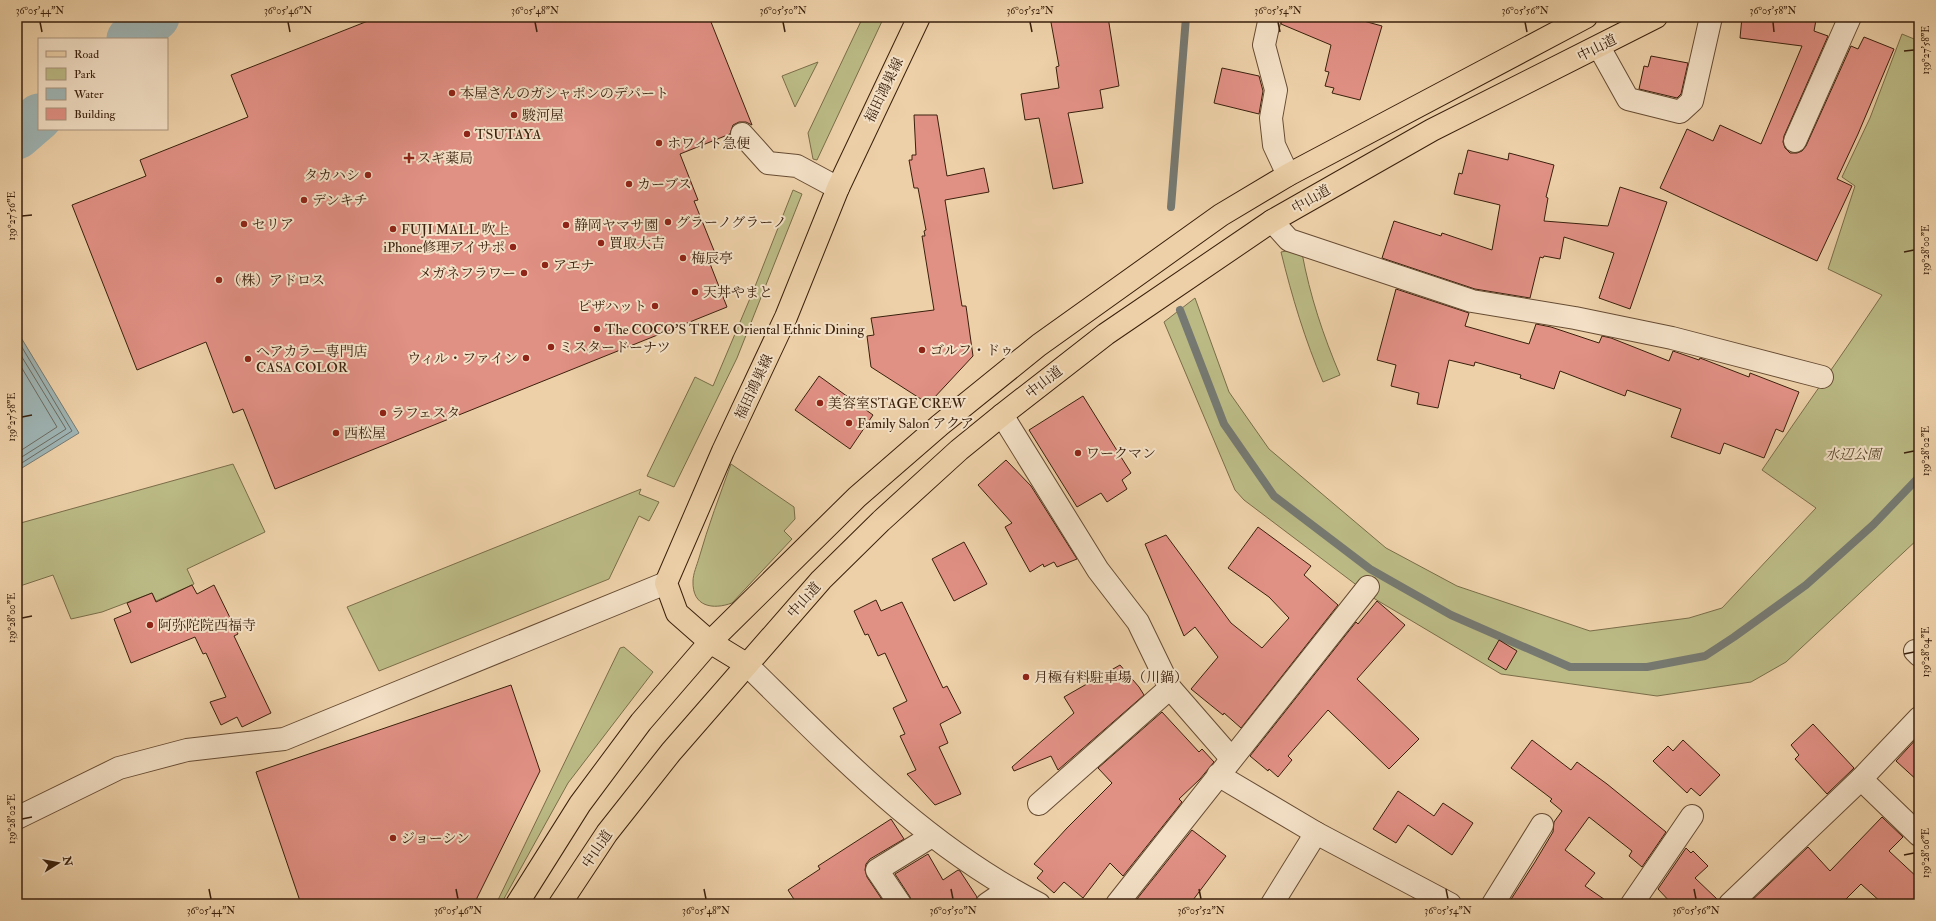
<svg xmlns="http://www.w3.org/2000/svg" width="1936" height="921" font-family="'IM FELL Double Pica','Noto Serif JP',serif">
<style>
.green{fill:#bbba85;stroke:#7a6d48}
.water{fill:#9eb4b4;stroke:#767971}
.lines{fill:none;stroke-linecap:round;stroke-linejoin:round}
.shore{stroke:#6c6a60;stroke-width:1}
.stream{stroke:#767971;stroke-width:8}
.river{stroke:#9eb4b4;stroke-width:47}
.building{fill:#e19084;stroke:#3a200c}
.minor-casing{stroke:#674c33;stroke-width:24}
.major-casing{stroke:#3a200c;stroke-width:24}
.highway-casing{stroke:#3a200c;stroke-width:24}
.minor{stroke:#f3e0c6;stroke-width:22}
.major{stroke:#edd0a8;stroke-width:22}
.highway{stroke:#edd0a8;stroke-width:22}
.ticks{fill:none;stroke:#3a200c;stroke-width:1.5}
.poi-dot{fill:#8f2418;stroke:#f3e0c6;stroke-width:1.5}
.labels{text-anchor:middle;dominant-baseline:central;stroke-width:4;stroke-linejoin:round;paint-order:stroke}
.street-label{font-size:14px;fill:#3a200c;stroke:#f3e0c6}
.poi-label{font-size:14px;fill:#3a200c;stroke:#f3e0c6;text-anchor:start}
.park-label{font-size:14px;font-style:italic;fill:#5a462a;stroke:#f3e0c6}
.neatline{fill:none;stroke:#3a200c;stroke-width:1.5}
.ticks-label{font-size:10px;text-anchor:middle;fill:#3a200c}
</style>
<rect width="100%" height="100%" fill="#edd0a8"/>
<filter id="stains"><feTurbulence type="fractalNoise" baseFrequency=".005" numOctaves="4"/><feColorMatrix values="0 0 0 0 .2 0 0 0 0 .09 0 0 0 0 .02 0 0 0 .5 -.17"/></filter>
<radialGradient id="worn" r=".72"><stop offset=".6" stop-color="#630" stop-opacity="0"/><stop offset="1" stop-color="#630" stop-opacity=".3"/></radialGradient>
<!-- green -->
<g class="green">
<path d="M863,17H884L817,160L813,159L808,133Z"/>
<path d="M1902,34L1919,41V538L1786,662L1751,682L1657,696L1501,674L1375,599L1244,500L1235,490L1164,322L1195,298L1229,392L1269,449L1386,548L1457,586L1590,631L1689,618L1722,608L1816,508L1762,470C1802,411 1843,354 1882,295L1828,269L1855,186L1842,177L1870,118Z"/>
<path d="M818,62L795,107L782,76Z"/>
<path d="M793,190L802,194L737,358L674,487L647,476L695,377L713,386L754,289Z"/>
<path d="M1292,250L1302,253C1310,296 1323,335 1340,375L1323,382C1305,340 1292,297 1281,252Z"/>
<path d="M233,464L265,532L187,569L194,584L156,601L152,593L102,612L71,619L53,575L20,586L17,581V524Z"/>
<path d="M731,464L794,507L795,519L784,531L792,539L732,603C713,610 692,607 693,581C693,574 697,565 699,558C708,526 720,495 731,464Z"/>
<path d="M641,489L639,494L659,502L649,521L639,516L609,579L379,671L347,607Z"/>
<path d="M624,647L653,672L568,783L501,904H496L620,648Z"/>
</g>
<!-- water -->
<path class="water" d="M17,331L79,433L17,471Z"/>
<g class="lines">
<!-- shore -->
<g class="shore">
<path d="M17,339L72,431L17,466"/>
<path d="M17,349L66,429L17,460"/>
<path d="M17,360L57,427L17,453"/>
</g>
<!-- stream -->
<g class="stream">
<path d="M1171,207L1186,17"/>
<path d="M1180,310L1224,424L1274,496L1370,569L1451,615L1570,667H1647L1705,656L1734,637L1806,585L1873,525L1919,477"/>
</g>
<!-- river -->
<g class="river">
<path d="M130,39L156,17"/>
<path d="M17,136L39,117"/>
</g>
</g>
<!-- building -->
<g class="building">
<path d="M378,17H709L752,125L746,122H739L733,125L730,134L680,154L698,200L694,201L715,253L707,256L727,307L275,489L243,409L233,413L206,342L137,370L72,205L146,176L140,160L248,117L231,75Z"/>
<path d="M1050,17H1108L1119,86L1100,90L1103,108L1068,113L1083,183L1053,189L1039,118L1025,120L1021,94L1059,88L1056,67L1059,66Z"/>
<path d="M1282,17H1349L1382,26L1360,100L1332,93L1334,88L1325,86L1329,72L1325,71L1331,45L1281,24Z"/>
<path d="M1742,17H1811L1810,19L1816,20L1814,31L1828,36L1784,136L1783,142L1785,148L1790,153H1797L1802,151L1806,146L1851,46L1858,49L1864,37L1894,49L1858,134L1837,179L1852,186L1817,261L1660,188L1687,129L1713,141L1720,125L1761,144L1802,46L1740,38Z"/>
<path d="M1651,56L1688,63L1681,94L1677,98L1639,89L1644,66L1648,67Z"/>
<path d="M1222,68L1259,76L1263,91L1259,114L1214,103Z"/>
<path d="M914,115H937L947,176L984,168L989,192L945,200L962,306H966L973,356L933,399L924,401L871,367L867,336L874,335L871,318L934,310L922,236H925L924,231L926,230L918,188H914L909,160H912V155H916Z"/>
<path d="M1468,150L1508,160L1509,153L1554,165L1546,197L1548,198L1544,221L1608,226L1620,187L1667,202L1630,309L1599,298L1614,253L1564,237L1560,259L1544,256L1543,258L1540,257L1530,298L1475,289L1382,258L1394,221L1441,236L1442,233L1492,250L1500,205L1454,194L1459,173L1462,174Z"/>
<path d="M1396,289L1469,313L1465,326L1529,344L1536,324L1551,327L1599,343L1602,336L1611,338L1669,361L1673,351L1699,360L1700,358L1749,377L1750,373L1799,392L1783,432L1776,429L1764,458L1724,443L1720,454L1671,437L1681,409L1627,390L1625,396L1560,371L1554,389L1520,378L1521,375L1475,362L1474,366L1449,360L1438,408L1417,404L1419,393L1391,386L1396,365L1377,360Z"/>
<path d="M819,376L873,415L850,449L795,410Z"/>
<path d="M1083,396L1131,473L1122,480L1127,489L1107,502L1101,493L1077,507L1029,430Z"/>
<path d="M1006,460L1031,486L1077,559L1057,567L1054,562L1044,567L1043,564L1030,572L1005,527L1012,523L978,485Z"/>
<path d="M1258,527L1311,566L1304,575L1338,605L1241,728L1224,713L1223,715L1191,689L1218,657L1195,627L1184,636L1145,544L1166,535L1231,623L1262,648L1289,618L1269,597L1228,568Z"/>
<path d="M964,542L987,584L954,601L932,559Z"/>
<path d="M192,585L197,594L214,585L238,634L234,636L271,713L242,727L237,717L221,725L210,702L226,697L206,653L203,654L195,637L131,663L114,619L131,612L127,603L152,593L156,602Z"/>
<path d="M876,600L881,611L902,602L943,688L947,686L961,713L940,724L948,743L939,747L961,794L935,805L907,774L916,770L900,736L905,734L893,708L907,701L885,653L878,656L868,634L865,635L854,611Z"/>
<path d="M1377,601L1405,625L1357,679L1419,739L1389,769L1328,710L1288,756L1292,760L1278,777L1269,769L1268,771L1250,756L1356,622L1358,624Z"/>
<path d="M1499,640L1517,651L1506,670L1488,659Z"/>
<path d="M1120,665L1139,687L1144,695L1058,770L1051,756L1014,771L1012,767L1074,713L1064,697Z"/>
<path d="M511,685L540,771L474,904H301L256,772Z"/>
<path d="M1162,712L1199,752L1202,749L1214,762L1200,779L1179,799L1182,802L1123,876L1110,863L1083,898L1064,882L1054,893L1037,878L1043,871L1034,864L1067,828L1112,783L1098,768Z"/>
<path d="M1813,724L1854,768L1827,794L1795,759L1799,755L1791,745Z"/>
<path d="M1919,736V782L1896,761Z"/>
<path d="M1532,740L1571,770L1577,762L1607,784L1666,832L1642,867L1629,856L1632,851L1589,817L1565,850L1595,873L1585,886L1611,904H1508L1535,862L1553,832L1554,822L1562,811L1550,801L1552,799L1511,768Z"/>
<path d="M1683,740L1720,775L1700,796L1691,788L1687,793L1653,761L1668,746L1673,751Z"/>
<path d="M1398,791L1434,816L1443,803L1473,823L1452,855L1408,825L1396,843L1373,829Z"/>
<path d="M1882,817L1903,837L1889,851L1919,879V904H1883L1861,884L1841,904H1748L1808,847L1830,871Z"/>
<path d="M891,819L904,839L870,859L866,864L865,870L867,877L885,904H797L788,890L820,869L818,866Z"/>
<path d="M1192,830L1226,856L1190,904H1133Z"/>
<path d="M1686,848L1691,853L1693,851L1708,866L1695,878L1718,900V904H1672L1658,889Z"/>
<path d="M928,854L943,880L958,870L960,871L977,897L975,904H912L910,897L895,874Z"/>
</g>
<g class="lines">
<defs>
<g id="minor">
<path d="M1270,17L1264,45L1276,90L1271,118L1274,145L1288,175"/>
<path d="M1599,47L1628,99L1680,112L1692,101L1711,17"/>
<path d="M742,134L768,163L797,166L838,188"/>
<path d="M1795,141L1850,17"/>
<path d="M1272,221L1289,240L1472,301L1575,318L1672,338L1822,377"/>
<path d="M1002,415L1098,570L1138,622L1170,688L1231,758"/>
<path d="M1915,651L1919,655"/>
<path d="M746,664C837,753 925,846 1039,904"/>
<path d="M1218,775L1316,833L1450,904"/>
<path d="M1861,779L1919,718"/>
<path d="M1039,804L1170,688"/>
<path d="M17,818L119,768L187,750L284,739L666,583"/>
<path d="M900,904L877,870L932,836"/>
<path d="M987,904L1009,889"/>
<path d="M1117,904L1368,587"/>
<path d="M1272,904L1316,833"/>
<path d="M1493,904L1542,825"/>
<path d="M1632,904L1692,816"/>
<path d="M1730,904L1861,779L1919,835"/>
</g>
<path id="major" d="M746,664L710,642L677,613L666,583L723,451L786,317L838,188L919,17"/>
<g id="highway">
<path d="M517,904L580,804L641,722L710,642L857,497L940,425L1039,345L1221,215L1288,175L1586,17"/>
<path d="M560,904L607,833L671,752L821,580L881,521L959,450L1002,415L1106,334L1272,221L1432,130L1656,17"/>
</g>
</defs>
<!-- minor casing -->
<use href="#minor" class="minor-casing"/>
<!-- major casing -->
<use href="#major" class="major-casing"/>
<!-- highway casing -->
<use href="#highway" class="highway-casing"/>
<!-- minor -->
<use href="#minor" class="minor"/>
<!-- major -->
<use href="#major" class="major"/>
<!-- highway -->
<use href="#highway" class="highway"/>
</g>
<!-- ticks -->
<path class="ticks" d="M40,22L42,32M288,22L290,32M535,22L537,32M783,22L785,32M1030,22L1032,32M1278,22L1280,32M1525,22L1527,32M1773,22L1774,32M1904,51L1914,50M22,216L32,215M1904,252L1914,250M22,417L32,415M1904,453L1914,451M22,618L32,616M1904,654L1914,652M22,819L32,817M1904,855L1914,853M209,889L211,899M456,889L458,899M704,889L706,899M951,889L953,899M1199,889L1201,899M1446,889L1448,899M1694,889L1696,899"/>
<!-- markers -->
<g class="poi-dot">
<circle cx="452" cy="93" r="4"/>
<circle cx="514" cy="115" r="4"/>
<circle cx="467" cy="134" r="4"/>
<circle cx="659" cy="143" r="4"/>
<path d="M407 152h4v4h4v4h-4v4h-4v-4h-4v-4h4z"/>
<circle cx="368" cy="175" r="4"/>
<circle cx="629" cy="184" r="4"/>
<circle cx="304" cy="200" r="4"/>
<circle cx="668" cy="222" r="4"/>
<circle cx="244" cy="224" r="4"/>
<circle cx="566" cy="225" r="4"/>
<circle cx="393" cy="229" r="4"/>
<circle cx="601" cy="243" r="4"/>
<circle cx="513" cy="247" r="4"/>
<circle cx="683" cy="258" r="4"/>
<circle cx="545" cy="265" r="4"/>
<circle cx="524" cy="273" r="4"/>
<circle cx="219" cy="280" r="4"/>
<circle cx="695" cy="292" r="4"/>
<circle cx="655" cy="306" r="4"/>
<circle cx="597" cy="329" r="4"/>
<circle cx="551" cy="347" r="4"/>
<circle cx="922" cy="350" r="4"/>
<circle cx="526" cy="358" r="4"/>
<circle cx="248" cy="359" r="4"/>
<circle cx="820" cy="403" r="4"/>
<circle cx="383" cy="413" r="4"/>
<circle cx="849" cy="423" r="4"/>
<circle cx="336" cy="433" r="4"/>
<circle cx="1078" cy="453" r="4"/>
<circle cx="150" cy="625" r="4"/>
<circle cx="1026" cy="677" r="4"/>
<circle cx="393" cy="838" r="4"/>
</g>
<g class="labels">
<!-- street labels -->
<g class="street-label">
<text transform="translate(1597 48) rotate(-27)">中山道</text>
<text transform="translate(884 90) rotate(-64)">福田鴻巣線</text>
<text transform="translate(1311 199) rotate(-30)">中山道</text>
<text transform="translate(1044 382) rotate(-38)">中山道</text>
<text transform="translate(754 387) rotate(-65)">福田鴻巣線</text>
<text transform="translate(804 600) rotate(-48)">中山道</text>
<text transform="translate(597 849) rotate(-56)">中山道</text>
</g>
<!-- poi labels -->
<g class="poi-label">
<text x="460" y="93">本屋さんのガシャポンのデパート</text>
<text x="522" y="115">駿河屋</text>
<text x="475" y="134">TSUTAYA</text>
<text x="667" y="143">ホワイト急便</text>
<text x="417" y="158">スギ薬局</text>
<text x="360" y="175" text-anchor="end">タカハシ</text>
<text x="637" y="184">カーブス</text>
<text x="312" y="200">デンキチ</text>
<text x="676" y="222">グラーノグラーノ</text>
<text x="252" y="224">セリア</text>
<text x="574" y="225">静岡ヤマサ園</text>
<text x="401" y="229">FUJI MALL 吹上</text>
<text x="609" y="243">買取大吉</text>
<text x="505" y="247" text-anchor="end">iPhone修理アイサポ</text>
<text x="691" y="258">梅辰亭</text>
<text x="553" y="265">アエナ</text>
<text x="516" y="273" text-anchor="end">メガネフラワー</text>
<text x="227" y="280">（株）アドロス</text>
<text x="703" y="292">天丼やまと</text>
<text x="647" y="306" text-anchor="end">ピザハット</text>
<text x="605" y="329">The COCO'S TREE Oriental Ethnic Dining</text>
<text x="559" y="347">ミスタードーナツ</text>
<text x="930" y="350">ゴルフ・ドゥ</text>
<text x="256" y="351">ヘアカラー専門店<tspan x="256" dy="16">CASA COLOR</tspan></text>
<text x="518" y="358" text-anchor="end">ウィル・ファイン</text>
<text x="828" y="403">美容室STAGE CREW</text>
<text x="391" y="413">ラフェスタ</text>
<text x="857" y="423">Family Salon アクア</text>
<text x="344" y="433">西松屋</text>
<text x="1086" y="453">ワークマン</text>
<text x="158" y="625">阿弥陀院西福寺</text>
<text x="1034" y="677">月極有料駐車場（川鍋）</text>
<text x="401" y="838">ジョーシン</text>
</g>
<!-- park labels -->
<g class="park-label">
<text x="1853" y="454">水辺公園</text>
</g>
</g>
<!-- margin -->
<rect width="1936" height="921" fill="none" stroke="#edd0a8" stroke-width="44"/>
<!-- legend -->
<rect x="38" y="38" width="130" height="92" fill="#f3e0c6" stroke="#a9937c"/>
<rect x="46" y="51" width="20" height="6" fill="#edd0a8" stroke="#a9937c"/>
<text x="74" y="58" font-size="12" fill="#3a200c">Road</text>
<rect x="46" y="68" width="20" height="12" fill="#bbba85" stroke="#a9937c"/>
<text x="74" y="78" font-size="12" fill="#3a200c">Park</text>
<rect x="46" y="88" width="20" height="12" fill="#9eb4b4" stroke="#a9937c"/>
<text x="74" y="98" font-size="12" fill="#3a200c">Water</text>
<rect x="46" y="108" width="20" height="12" fill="#e19084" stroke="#a9937c"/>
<text x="74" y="118" font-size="12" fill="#3a200c">Building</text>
<!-- north arrow -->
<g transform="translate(58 863) rotate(79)" stroke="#f3e0c6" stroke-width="3" paint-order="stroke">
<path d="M0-3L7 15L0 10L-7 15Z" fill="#3a200c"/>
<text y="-6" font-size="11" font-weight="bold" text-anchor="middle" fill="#3a200c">N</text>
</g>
<rect x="22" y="22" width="1892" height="877" class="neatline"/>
<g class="ticks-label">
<text x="40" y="14">36°05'44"N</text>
<text x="288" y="14">36°05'46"N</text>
<text x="535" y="14">36°05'48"N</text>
<text x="783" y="14">36°05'50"N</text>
<text x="1030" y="14">36°05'52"N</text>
<text x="1278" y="14">36°05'54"N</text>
<text x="1525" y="14">36°05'56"N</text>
<text x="1773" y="14">36°05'58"N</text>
<text transform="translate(1925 50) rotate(-90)" y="4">139°27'58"E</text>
<text transform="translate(11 216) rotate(-90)" y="4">139°27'56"E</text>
<text transform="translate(1925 250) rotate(-90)" y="4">139°28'00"E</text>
<text transform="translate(11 417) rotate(-90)" y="4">139°27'58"E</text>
<text transform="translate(1925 451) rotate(-90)" y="4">139°28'02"E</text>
<text transform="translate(11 618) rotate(-90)" y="4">139°28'00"E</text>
<text transform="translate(1925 652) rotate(-90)" y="4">139°28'04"E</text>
<text transform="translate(11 819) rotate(-90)" y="4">139°28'02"E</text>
<text transform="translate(1925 853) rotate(-90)" y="4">139°28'06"E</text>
<text x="211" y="914">36°05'44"N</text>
<text x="458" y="914">36°05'46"N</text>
<text x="706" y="914">36°05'48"N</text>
<text x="953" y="914">36°05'50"N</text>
<text x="1201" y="914">36°05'52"N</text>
<text x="1448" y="914">36°05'54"N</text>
<text x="1696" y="914">36°05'56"N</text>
</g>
<rect width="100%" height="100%" filter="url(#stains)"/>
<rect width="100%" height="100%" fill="url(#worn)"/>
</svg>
